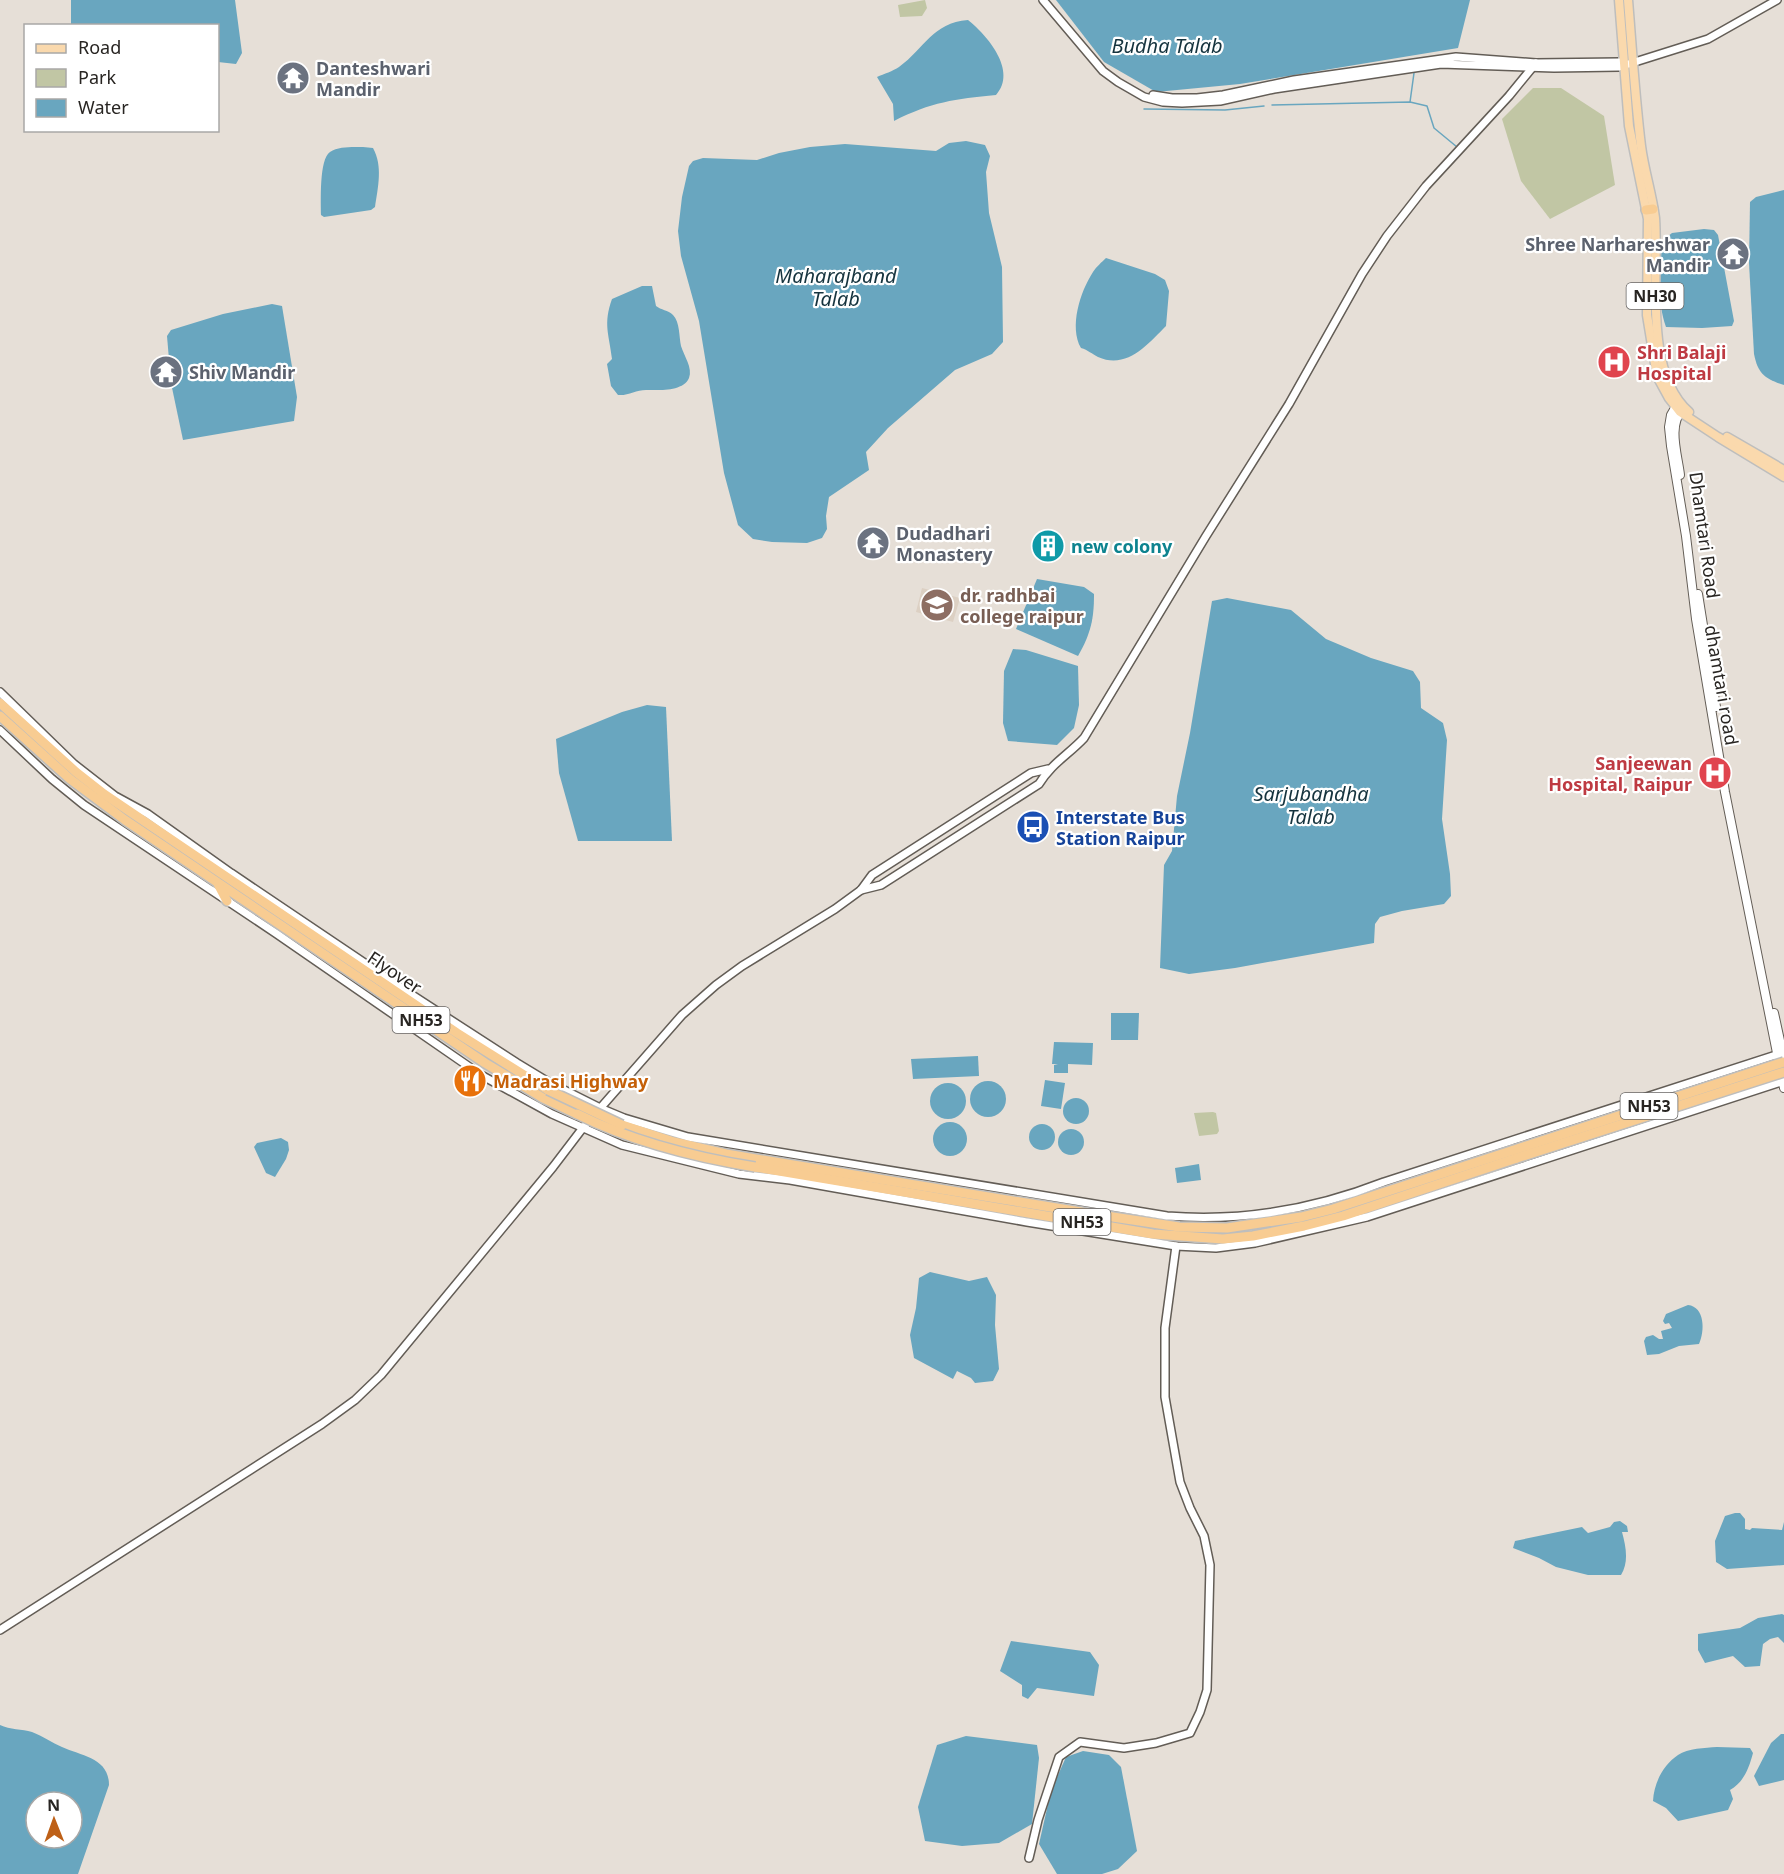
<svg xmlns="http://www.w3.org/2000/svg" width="1784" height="1874" font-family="'Noto Sans',sans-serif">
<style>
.built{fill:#dcd0c3}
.green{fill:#c1c6a4}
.water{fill:#69a6bf;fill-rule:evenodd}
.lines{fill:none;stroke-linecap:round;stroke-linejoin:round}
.stream{stroke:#69a6bf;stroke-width:1.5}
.tertiary-casing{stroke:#635d56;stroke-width:10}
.secondary-casing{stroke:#635d56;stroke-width:10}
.primary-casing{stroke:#bebebd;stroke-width:11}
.trunk-casing{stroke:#bebebd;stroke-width:12}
.tertiary{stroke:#fff;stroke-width:7}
.secondary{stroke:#fff;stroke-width:8}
.primary{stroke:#fad9ad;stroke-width:8}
.trunk{stroke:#f8cc92;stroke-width:9}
.trunk-bridge-casing{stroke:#bebebd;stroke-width:12;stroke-linecap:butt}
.trunk-bridge{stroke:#f8cc92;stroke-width:9}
.labels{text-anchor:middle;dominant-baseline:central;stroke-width:4.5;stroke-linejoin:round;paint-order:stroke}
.shield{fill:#fff;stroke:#686664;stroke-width:1.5}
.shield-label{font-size:16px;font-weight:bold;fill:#282522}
.worship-label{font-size:18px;font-weight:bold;fill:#5b616d;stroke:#fff;text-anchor:start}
.health-label{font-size:18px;font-weight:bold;fill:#be3a42;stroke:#fff;text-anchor:start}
.street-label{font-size:18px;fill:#282522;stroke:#fff}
.culture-label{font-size:18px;font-weight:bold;fill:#0d838f;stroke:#fff;text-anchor:start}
.education-label{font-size:18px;font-weight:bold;fill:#785e54;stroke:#fff;text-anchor:start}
.transit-label{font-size:18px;font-weight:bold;fill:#164399;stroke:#fff;text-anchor:start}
.food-label{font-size:18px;font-weight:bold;fill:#c56008;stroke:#fff;text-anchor:start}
.water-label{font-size:20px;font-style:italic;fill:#15333e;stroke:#fff}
</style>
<rect width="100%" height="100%" fill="#e6dfd7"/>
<!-- built -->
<path class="built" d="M922,588L960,598L953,622L916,612Z"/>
<!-- green -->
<g class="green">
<path d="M925,0L927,8L922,16L900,17L898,5Z"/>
<path d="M1533,88H1561L1604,116L1615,185L1550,219L1521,181L1502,119Z"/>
<path d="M1213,1112L1216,1113L1219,1131L1217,1134L1199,1136L1194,1113Z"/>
</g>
<!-- water -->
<g class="water">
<path d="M71,0H235L242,53L236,64L218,62V26L71,25Z"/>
<path d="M1056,0H1470L1458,48L1240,84L1156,92L1104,62Z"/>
<path d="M968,20C987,35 1018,71 996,95C955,99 931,102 894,121L893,104L877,77C884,74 893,71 899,67C925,48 932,23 968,20Z"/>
<path d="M966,141L985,145L990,156L986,172L989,213L1002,267L1003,342L992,354L955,370L888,428L866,452L869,470L829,497L826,516L827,529L822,538L807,543L772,542L753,539L738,525L724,473L699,321L681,256L678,231L682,197L689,166L693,161L703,158L757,160L779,153L810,147L845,144L936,151L949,143Z"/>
<path d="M363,147L373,148C383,166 378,187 375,207L371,210L324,217L321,215C321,202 319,159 330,152C339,146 353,147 363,147Z"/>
<path d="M1784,190V385C1765,379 1758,374 1754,354L1749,263L1750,202L1756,197Z"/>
<path d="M1704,229L1714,230L1718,235L1734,321L1732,326L1702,328L1666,327C1656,300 1661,269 1662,241L1672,233Z"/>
<path d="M1106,258L1155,274L1165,280L1169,291L1166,326C1148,344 1127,370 1098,357C1092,354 1088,350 1081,348C1069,327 1080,292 1093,272C1096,267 1102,262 1106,258Z"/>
<path d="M642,286H652L656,306C661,310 668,310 673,315C680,322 679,337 681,346C684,356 693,368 689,378C683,392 658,390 646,390C636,390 628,396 618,395L611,386L607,364L612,359C609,334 603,324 612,299Z"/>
<path d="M272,304L282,306L297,397L294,421L183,440L171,383L167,336L171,330L223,314Z"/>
<path d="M1037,579L1084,587L1094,594C1094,619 1091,633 1078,656L1016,629Z"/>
<path d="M1227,598L1291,610L1326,639L1371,658L1413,671L1420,682L1421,708L1443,723L1447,740L1442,819L1450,874L1451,896L1444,904L1402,911L1380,917L1375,924L1374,943L1235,968L1189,974L1160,968L1164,865L1172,851L1177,796L1190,733L1212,601Z"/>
<path d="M1013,649L1026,650L1078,666L1079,705L1074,728L1057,745L1008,741L1003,723L1004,671Z"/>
<path d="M647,705L666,707L672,841H578L559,773L556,739L622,712Z"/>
<path d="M1111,1013H1139L1138,1040H1111Z"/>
<path d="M1054,1042L1093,1043L1092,1065L1068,1064V1073H1054V1065L1058,1064H1052Z"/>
<path d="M978,1056L979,1076L913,1079L911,1059Z"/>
<path d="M1045,1080L1065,1083L1061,1109L1041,1106Z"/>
<circle cx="988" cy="1099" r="18"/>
<circle cx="948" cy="1101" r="18"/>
<circle cx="1076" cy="1111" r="13"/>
<circle cx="950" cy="1139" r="17"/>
<circle cx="1042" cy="1137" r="13"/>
<circle cx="1071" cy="1142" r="13"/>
<path d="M281,1138L288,1142L289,1150L286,1159L275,1177L266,1173L254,1147L257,1143Z"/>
<path d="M1199,1164L1201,1180L1177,1183L1175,1168Z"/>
<path d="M930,1272L969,1281L987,1277L996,1295L995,1325L999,1369L993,1381L975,1383L971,1378L957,1371L953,1379L914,1358L910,1335L916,1308L919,1278Z"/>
<path d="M1688,1305C1705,1307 1705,1331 1699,1344L1679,1346L1659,1354L1647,1355L1644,1341L1646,1337L1653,1335L1659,1339H1663L1661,1331L1672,1328L1669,1323L1665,1324L1663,1321L1666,1314Z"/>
<path d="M1735,1513H1740L1745,1519V1529L1750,1530L1752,1528L1782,1530L1784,1522V1565L1727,1569L1716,1562L1715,1541L1725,1516Z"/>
<path d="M1620,1521L1627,1526L1628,1532H1622C1626,1547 1629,1562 1621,1575H1588L1556,1567L1539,1558L1513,1548L1515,1541L1582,1527L1588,1533L1610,1527L1614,1522Z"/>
<path d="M1782,1614L1784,1615V1643L1778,1637L1770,1639L1763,1644L1760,1666L1745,1667L1733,1656L1705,1663L1698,1650V1634L1740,1628L1758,1618Z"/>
<path d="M1011,1641L1090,1652L1099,1665L1094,1696L1037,1688L1028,1699L1022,1696V1685L1000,1671Z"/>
<path d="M0,1725C10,1730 22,1729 32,1732C43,1736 52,1743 62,1747C82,1756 109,1758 109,1785L78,1874H0ZM36,1802H72V1838H36Z"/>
<path d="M1781,1734H1784V1780L1759,1786L1754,1776L1771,1743Z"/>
<path d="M966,1736L1037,1745L1039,1758L1032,1824L999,1843L962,1846L925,1841L918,1807L937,1745Z"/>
<path d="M1717,1747L1750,1748L1753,1753C1749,1768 1744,1782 1730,1790L1733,1799L1728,1810L1678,1821L1666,1808L1653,1801C1654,1783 1663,1765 1678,1755C1688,1748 1705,1748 1717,1747Z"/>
<path d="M1083,1751L1109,1755L1121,1767L1137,1851L1118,1869L1102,1874H1057L1039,1844L1051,1791L1066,1757Z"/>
</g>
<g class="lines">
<!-- stream -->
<g class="stream">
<path d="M1410,102L1414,73"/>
<path d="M1272,105L1410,102L1427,106L1434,128L1457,147"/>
<path d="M1144,109L1225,110L1264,106"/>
</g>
<defs>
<g id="tertiary">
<path d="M1043,0L1103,71L1118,82L1144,97L1163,102L1182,103L1220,101L1274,89L1441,64L1554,68L1619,67L1708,39L1777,0"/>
<path d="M1153,95L1172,98H1197L1223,95L1294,80L1456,57L1536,63L1620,62L1624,64"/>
<path d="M0,692L74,764L115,796L148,814L231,873L412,995L517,1063L550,1083L600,1108L624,1118L688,1137L1167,1216C1241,1222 1315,1209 1384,1182L1782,1053"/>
<path d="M0,730L52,779L84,805L277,934L481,1075L552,1114L622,1145L739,1174L790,1180L1027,1222L1176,1246L1216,1248L1255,1243L1367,1217L1784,1081"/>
<path d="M861,890L881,885L1039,784C1051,764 1068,755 1084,738L1206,536L1289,404L1362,274L1387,236L1426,186L1509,96L1536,63"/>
<path d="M0,1630L322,1424L355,1400L381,1375L553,1167L582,1129L682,1015L716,985L742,966L835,909L861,890L872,875L1031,773L1048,769"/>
<path d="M1029,1858L1038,1820L1059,1757L1080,1742L1124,1748L1156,1743L1190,1733L1200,1712L1207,1690L1210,1565L1204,1536L1190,1508L1180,1482L1165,1397V1328L1176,1246"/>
</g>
<g id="secondary">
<path d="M1678,403L1671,415L1669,427L1671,446L1686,536L1696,619L1725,792L1784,1088"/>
<path d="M1680,475C1678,456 1667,425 1683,409"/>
<path d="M1698,594L1716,707"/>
<path d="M1774,1013L1784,1059"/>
</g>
<g id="primary">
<path d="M1619,0L1629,126L1648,219L1647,315L1657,376L1669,398L1680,412L1718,437L1784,477"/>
<path d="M1628,0C1632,49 1635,97 1641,146C1644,170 1652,194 1655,218C1659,273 1643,372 1689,412"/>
<path d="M1727,437L1784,470"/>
</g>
<g id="trunk">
<path d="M1646,210L1653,209"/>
<path d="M0,703L76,772L104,794L457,1033L548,1090"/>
<path d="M0,716L70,779L125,820L485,1063L543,1098L577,1114"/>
<path d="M218,884L227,901"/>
<path d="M622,1125L674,1142L726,1154L1093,1214L1179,1227L1227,1228L1301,1217L1333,1209L1514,1150"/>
<path d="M755,1167L1153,1234L1223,1239L1253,1236L1304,1226L1343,1216L1517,1158"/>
</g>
</defs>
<!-- tertiary casing -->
<use href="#tertiary" class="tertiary-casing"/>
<!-- secondary casing -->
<use href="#secondary" class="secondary-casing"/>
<!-- primary casing -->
<use href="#primary" class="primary-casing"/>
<!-- trunk casing -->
<use href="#trunk" class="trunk-casing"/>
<!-- tertiary -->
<use href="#tertiary" class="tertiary"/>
<!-- secondary -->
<use href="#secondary" class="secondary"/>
<!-- primary -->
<use href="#primary" class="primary"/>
<!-- trunk -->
<use href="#trunk" class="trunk"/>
<defs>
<g id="trunk-bridge">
<path d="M548,1090L622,1125"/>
<path d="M577,1114C633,1142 693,1157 755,1167"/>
<path d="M1514,1150L1784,1062"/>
<path d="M1517,1158L1784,1072"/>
</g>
</defs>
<!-- trunk-bridge casing -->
<use href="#trunk-bridge" class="trunk-bridge-casing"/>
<!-- trunk-bridge -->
<use href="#trunk-bridge" class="trunk-bridge"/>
</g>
<!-- icons -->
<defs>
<symbol id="temple-disc" viewBox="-11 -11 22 22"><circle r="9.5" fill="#6b7280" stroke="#fff"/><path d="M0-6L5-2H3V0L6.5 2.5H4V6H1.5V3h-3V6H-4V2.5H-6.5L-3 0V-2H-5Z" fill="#fff"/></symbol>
<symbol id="hospital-disc" viewBox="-11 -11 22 22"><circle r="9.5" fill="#e0444e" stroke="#fff"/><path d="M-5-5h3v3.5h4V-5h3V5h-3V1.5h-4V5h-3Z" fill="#fff"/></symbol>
<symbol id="building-disc" viewBox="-11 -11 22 22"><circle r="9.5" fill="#0f9aa8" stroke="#fff"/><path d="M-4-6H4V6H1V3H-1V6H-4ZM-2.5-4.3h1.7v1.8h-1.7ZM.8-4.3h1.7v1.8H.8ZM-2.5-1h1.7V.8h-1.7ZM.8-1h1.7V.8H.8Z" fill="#fff"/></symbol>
<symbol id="university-disc" viewBox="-11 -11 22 22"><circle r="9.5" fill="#8d6e63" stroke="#fff"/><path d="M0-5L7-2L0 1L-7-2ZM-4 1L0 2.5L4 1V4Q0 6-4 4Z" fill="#fff"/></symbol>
<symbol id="bus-disc" viewBox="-11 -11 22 22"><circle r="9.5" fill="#1a4fb4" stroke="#fff"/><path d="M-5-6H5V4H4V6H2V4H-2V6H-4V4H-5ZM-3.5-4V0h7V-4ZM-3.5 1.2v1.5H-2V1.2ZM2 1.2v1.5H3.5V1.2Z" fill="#fff"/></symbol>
<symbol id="restaurant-disc" viewBox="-11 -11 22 22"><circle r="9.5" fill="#e8710a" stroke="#fff"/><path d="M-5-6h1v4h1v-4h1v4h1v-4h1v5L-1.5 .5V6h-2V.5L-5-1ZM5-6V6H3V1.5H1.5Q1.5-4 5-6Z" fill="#fff"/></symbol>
</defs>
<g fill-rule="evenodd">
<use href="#temple-disc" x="274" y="59" width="38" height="38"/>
<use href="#temple-disc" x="1714" y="235" width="38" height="38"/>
<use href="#hospital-disc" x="1595" y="343" width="38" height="38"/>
<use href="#temple-disc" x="147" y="353" width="38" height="38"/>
<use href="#temple-disc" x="854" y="524" width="38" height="38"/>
<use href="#building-disc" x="1029" y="527" width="38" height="38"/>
<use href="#university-disc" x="918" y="586" width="38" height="38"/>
<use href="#hospital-disc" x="1696" y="754" width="38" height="38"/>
<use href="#bus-disc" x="1014" y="808" width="38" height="38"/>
<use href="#restaurant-disc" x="451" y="1062" width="38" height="38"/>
</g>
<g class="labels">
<!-- shield labels -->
<g class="shield">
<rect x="1626.5" y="283" width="57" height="26" rx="4.5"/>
<rect x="392.5" y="1007" width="57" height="26" rx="4.5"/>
<rect x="1620.5" y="1093" width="57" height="26" rx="4.5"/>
<rect x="1053.5" y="1209" width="57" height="26" rx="4.5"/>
</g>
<g class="shield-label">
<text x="1655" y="296">NH30</text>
<text x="421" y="1020">NH53</text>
<text x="1649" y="1106">NH53</text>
<text x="1082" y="1222">NH53</text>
</g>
<!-- worship labels -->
<g class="worship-label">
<text x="316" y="68">Danteshwari<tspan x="316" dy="21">Mandir</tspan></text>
<text x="1710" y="244" text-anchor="end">Shree Narhareshwar<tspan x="1710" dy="21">Mandir</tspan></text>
<text x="189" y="372">Shiv Mandir</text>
<text x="896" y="533">Dudadhari<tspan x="896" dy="21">Monastery</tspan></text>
</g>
<!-- health labels -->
<g class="health-label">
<text x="1637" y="352">Shri Balaji<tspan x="1637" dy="21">Hospital</tspan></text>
<text x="1692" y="763" text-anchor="end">Sanjeewan<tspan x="1692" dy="21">Hospital, Raipur</tspan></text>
</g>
<!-- street labels -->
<g class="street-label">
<text transform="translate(1705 535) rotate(82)">Dhamtari Road</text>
<text transform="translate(1722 685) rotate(80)">dhamtari road</text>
<text transform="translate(395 972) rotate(34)">Flyover</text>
</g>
<!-- culture labels -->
<g class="culture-label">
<text x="1071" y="546">new colony</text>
</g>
<!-- education labels -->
<g class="education-label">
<text x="960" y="595">dr. radhbai<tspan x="960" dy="21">college raipur</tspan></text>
</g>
<!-- transit labels -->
<g class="transit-label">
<text x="1056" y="817">Interstate Bus<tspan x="1056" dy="21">Station Raipur</tspan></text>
</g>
<!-- food labels -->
<g class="food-label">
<text x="493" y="1081">Madrasi Highway</text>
</g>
<!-- water labels -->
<g class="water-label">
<text x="1167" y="45">Budha Talab</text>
<text x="836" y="275">Maharajband<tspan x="836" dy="23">Talab</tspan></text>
<text x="1311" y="793">Sarjubandha<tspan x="1311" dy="23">Talab</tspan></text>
</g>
</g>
<!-- legend -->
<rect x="24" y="24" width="195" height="108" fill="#ffffff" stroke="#a9a8a7" stroke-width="1.5"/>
<rect x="36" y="44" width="30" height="9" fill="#fad9ad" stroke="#a9a8a7" stroke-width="1.5"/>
<text x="78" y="54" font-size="18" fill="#282522">Road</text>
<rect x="36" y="69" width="30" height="18" fill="#c1c6a4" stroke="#a9a8a7" stroke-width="1.5"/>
<text x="78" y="84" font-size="18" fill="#282522">Park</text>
<rect x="36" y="99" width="30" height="18" fill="#69a6bf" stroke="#a9a8a7" stroke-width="1.5"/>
<text x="78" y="114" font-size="18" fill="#282522">Water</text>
<!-- north arrow -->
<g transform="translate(54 1820) rotate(359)"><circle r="28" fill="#ffffff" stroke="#a9a8a7" stroke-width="1.5"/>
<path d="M0-4.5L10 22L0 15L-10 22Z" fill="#be6017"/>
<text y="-9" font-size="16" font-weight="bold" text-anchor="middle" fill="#282522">N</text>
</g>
</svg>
